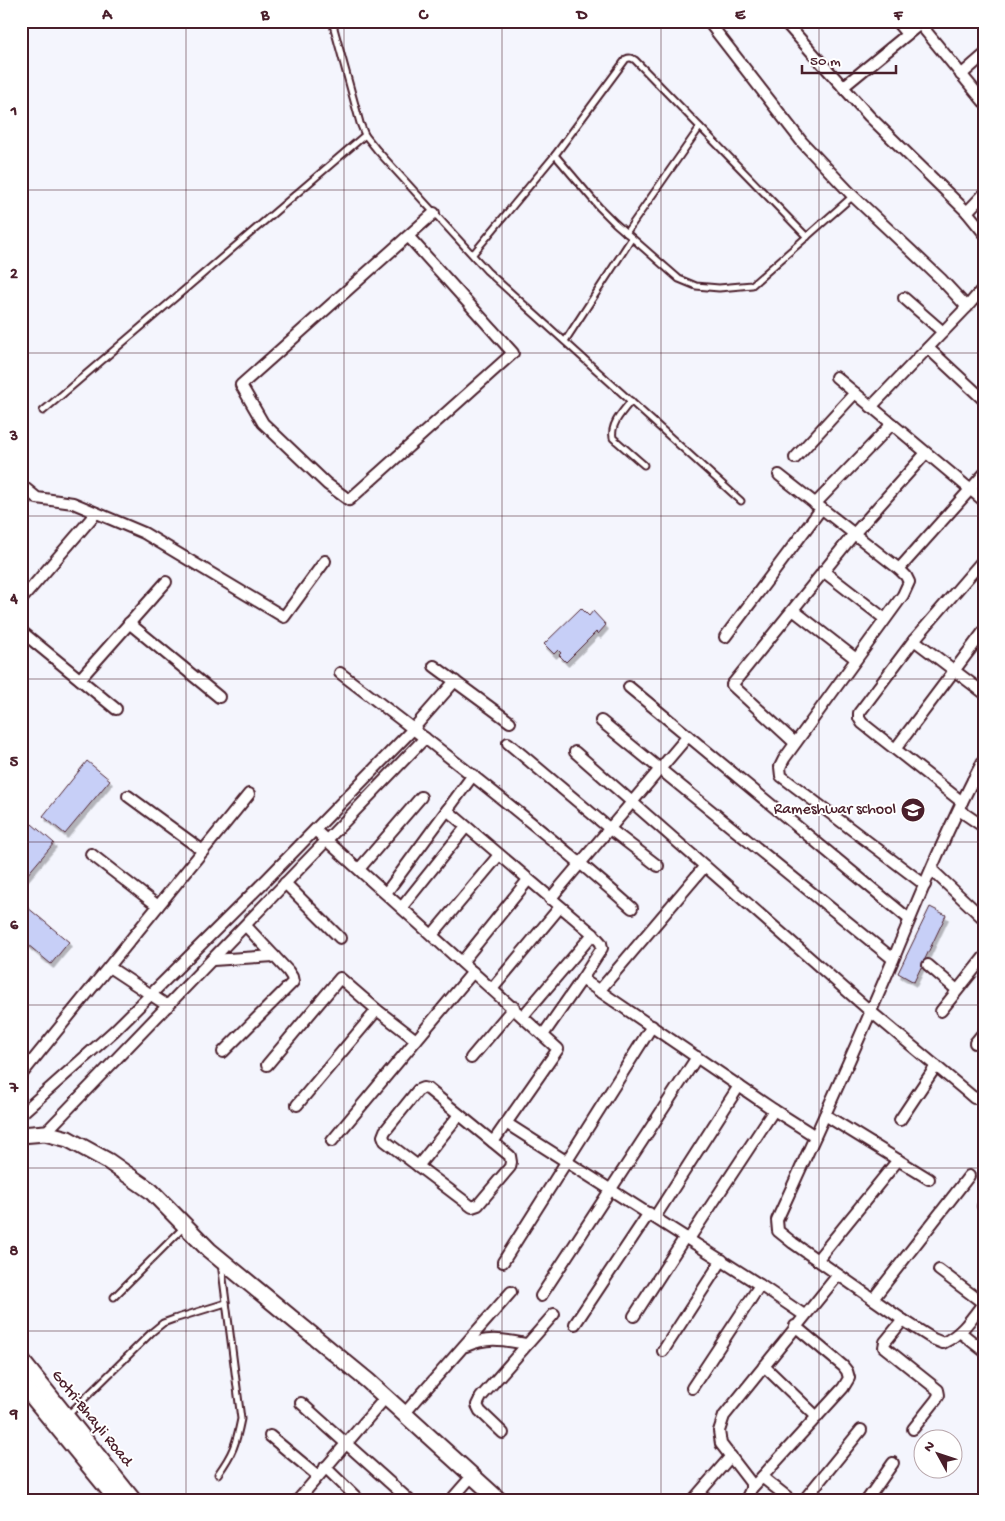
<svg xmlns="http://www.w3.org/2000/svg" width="1005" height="1521" font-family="'Gochi Hand',sans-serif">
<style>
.building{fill:#c7cff7;stroke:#4a1f2b;filter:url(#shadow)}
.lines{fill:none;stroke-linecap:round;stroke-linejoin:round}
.lane-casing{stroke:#4a1f2b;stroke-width:9}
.street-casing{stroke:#4a1f2b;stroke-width:14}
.secondary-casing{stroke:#4a1f2b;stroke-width:19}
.lane{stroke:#fff;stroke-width:5}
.street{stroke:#fff;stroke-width:10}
.secondary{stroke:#fff;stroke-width:15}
.grid{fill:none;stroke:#4a1f2b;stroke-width:1;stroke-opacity:0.55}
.labels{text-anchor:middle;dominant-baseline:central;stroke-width:4;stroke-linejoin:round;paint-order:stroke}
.poi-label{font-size:16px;fill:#4a1f2b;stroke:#fff;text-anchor:end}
.street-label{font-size:16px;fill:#4a1f2b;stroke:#fff}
.neatline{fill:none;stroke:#4a1f2b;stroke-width:2}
.grid-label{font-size:16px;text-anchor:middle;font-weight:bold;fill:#4a1f2b}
</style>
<defs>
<filter id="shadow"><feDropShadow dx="2.5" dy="4.5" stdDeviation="0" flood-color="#0004"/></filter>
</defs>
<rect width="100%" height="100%" fill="#f4f5fd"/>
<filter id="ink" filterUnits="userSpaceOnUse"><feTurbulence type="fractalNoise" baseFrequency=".02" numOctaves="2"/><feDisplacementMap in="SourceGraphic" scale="10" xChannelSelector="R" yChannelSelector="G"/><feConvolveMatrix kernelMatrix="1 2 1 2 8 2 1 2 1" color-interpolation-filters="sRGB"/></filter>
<g filter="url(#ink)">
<!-- building -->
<g class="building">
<path d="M581,608L589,616L593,611L606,625L598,634L596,632L566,662L559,655L561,653L558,650L554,654L544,644Z"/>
<path d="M87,761L110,780L65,834L43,816Z"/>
<path d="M32,824L54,843L21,882V836Z"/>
<path d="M21,902L69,942L51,964L21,939Z"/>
<path d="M930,907L946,915L914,982L898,973Z"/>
</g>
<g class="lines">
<defs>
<g id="lane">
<path d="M332,21L360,123L365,135L377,150L487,271L741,501"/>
<path d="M555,155L599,207L615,223L679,279L696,286L719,288L752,285L853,196"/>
<path d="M626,233L700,127"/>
<path d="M473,254L555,155L626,59C630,57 632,58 635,60L807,237"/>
<path d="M565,341L632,238"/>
<path d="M631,401C623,411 610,424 613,438L644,465"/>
<path d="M43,411L365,135"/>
<path d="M114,1297L184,1227"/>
<path d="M68,1415L152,1332L163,1323L174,1319L226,1303"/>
<path d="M218,1474C233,1453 236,1444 241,1419L221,1263"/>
</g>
<g id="street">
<path d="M708,21L802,142L853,196L941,279L967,307L871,407"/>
<path d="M784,21L869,116L967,212L984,194"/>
<path d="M896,21L907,34"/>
<path d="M922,21L920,24L984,102"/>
<path d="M961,75L984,55"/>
<path d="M843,87L920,24"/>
<path d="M967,212L984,233"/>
<path d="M408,236L513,353L349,500L327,484L263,423L241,385L408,236L434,213"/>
<path d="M904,298L943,332"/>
<path d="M967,307L984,287"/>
<path d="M928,348L984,400"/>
<path d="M836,377L984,501"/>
<path d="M795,458L855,393"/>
<path d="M779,475L899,569L906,576L909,582L903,595L784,759L780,767L781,776L925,885"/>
<path d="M21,485L37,498L73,503L144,533L284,617L325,561"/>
<path d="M815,504L892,424"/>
<path d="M899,569L984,474"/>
<path d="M823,571L885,619"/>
<path d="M21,600L96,513"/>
<path d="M793,610L856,659"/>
<path d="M129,623L219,697"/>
<path d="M21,631L116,709"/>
<path d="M725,637L821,509"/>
<path d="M914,640L984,693"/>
<path d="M434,666L510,722"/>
<path d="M340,673C439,748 538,825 632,908"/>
<path d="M80,679L166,582"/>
<path d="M629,687L909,919"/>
<path d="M601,721L893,959"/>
<path d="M508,743L610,829L658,866"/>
<path d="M795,743L732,685L853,535L926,453"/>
<path d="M896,748L984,631"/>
<path d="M575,752L870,1011L967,1092L974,1098L984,1097"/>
<path d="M984,759C949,824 921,892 893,960C856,1047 817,1133 777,1220L778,1231L793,1243L903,1320L933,1339L943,1343C962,1334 972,1318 984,1302"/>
<path d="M973,780L984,788"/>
<path d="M128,796L203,851"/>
<path d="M962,802L862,723L859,718V713L914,640L984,559"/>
<path d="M447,810L593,934L601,943L602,948L582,979L543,1035"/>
<path d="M959,810L984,827"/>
<path d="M315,830L558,1049L493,1142"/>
<path d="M91,854L158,906"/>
<path d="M359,869L421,797"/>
<path d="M932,870L984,919"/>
<path d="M285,883L340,938"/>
<path d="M386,893L473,775"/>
<path d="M550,899L688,736"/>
<path d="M402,907L466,827"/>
<path d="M432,935L499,855"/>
<path d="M213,960L274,956"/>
<path d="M462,962L528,880"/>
<path d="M928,965L957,990"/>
<path d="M109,967L168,1006"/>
<path d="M582,979L774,1110L815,1136"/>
<path d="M492,989L560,907"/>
<path d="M599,991L705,866"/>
<path d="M941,1011L984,957"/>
<path d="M523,1016L593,934"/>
<path d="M975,1043L984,1032"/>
<path d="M223,1052L293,982L292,977L288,971L246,926"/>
<path d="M471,1058L514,1007"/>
<path d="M267,1065L340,978L377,1010L416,1040"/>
<path d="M21,1075L249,794"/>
<path d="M423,1088L428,1089L510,1156L511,1162L510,1167L478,1205L472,1207L385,1141L383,1136L385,1131L418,1090Z"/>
<path d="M297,1105L377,1010"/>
<path d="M21,1114L114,1031L267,879L413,729L455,681"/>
<path d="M825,1115L929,1179"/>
<path d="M900,1120L936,1066"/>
<path d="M506,1123L760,1285L804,1315"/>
<path d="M45,1133L425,738"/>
<path d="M332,1141L473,972"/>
<path d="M418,1166L459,1115"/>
<path d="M983,1206H984"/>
<path d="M655,1217L739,1086"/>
<path d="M689,1239L774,1110"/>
<path d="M817,1260L898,1160"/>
<path d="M503,1262L652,1026"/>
<path d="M939,1270L983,1303"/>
<path d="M541,1296L697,1057"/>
<path d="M873,1299L969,1176"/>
<path d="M634,1316L685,1237"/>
<path d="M903,1320L885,1342L884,1347L938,1390L939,1395L936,1400L913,1429"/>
<path d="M575,1324L649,1213"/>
<path d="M960,1332L984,1351"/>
<path d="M466,1346C489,1336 503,1340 527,1344"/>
<path d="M663,1351L722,1260"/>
<path d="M764,1366L817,1417"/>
<path d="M692,1388L760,1285"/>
<path d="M301,1403L409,1500"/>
<path d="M404,1414L511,1292"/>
<path d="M503,1433L480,1411L477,1405L481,1397L554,1314"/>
<path d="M270,1436L318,1476"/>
<path d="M325,1467L359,1500"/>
<path d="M762,1477L791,1500"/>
<path d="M751,1489L843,1388L849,1378L847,1371L843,1366L795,1326"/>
<path d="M298,1500L386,1397"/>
<path d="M451,1500L472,1476"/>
<path d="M693,1500L731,1456"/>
<path d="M746,1500L751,1489V1483L721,1444L719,1431L724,1416L838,1275"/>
<path d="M804,1500L861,1430"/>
<path d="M867,1500L893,1463"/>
</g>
<g id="secondary">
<path d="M21,1135L45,1133L68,1139L108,1161L151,1191L209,1250L368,1381L499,1500"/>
<path d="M21,1360L133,1500"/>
<path d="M21,1383L117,1500"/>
</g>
</defs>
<!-- lane casing -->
<use href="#lane" class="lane-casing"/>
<!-- street casing -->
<use href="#street" class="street-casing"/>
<!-- secondary casing -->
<use href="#secondary" class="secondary-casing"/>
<!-- lane -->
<use href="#lane" class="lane"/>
<!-- street -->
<use href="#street" class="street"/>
<!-- secondary -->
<use href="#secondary" class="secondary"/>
</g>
</g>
<!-- grid -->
<path class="grid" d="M186,21V1500M344,21V1500M502,21V1500M661,21V1500M819,21V1500M21,190H984M21,353H984M21,516H984M21,679H984M21,842H984M21,1005H984M21,1168H984M21,1331H984"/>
<!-- icons -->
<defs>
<symbol id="school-disc" viewBox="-11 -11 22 22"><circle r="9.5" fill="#4a1f2b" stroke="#fff"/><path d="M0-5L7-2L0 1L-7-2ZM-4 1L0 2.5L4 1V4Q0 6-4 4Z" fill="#fff"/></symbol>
</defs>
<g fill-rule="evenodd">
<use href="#school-disc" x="899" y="796" width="28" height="28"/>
</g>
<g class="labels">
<!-- poi labels -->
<g class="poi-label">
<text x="896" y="810">Rameshwar school</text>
</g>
<!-- street labels -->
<g class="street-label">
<text transform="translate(91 1419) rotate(51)">Gotri-Bhayli Road</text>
</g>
</g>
<!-- margin -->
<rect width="1005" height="1521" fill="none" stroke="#fff" stroke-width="55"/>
<!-- north arrow -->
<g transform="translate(938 1454) rotate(310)"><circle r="24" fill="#ffffff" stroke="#b7a5aa"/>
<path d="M0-4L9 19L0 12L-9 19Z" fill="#4a1f2b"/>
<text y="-8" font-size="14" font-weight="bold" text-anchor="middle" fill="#4a1f2b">N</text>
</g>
<!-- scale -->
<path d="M802 65v8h94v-8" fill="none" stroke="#4a1f2b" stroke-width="2.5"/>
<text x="810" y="65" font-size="15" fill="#4a1f2b" stroke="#ffffff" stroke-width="4" paint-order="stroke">50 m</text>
<rect x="28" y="28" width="950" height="1466" class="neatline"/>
<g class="grid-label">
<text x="107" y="19">A</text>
<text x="265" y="19">B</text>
<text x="423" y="19">C</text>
<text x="582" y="19">D</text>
<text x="740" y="19">E</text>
<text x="898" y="19">F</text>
<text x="14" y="115">1</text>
<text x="14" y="278">2</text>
<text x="14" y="440">3</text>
<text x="14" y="603">4</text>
<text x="14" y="766">5</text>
<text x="14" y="929">6</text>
<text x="14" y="1092">7</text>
<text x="14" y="1255">8</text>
<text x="14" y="1418">9</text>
</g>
</svg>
